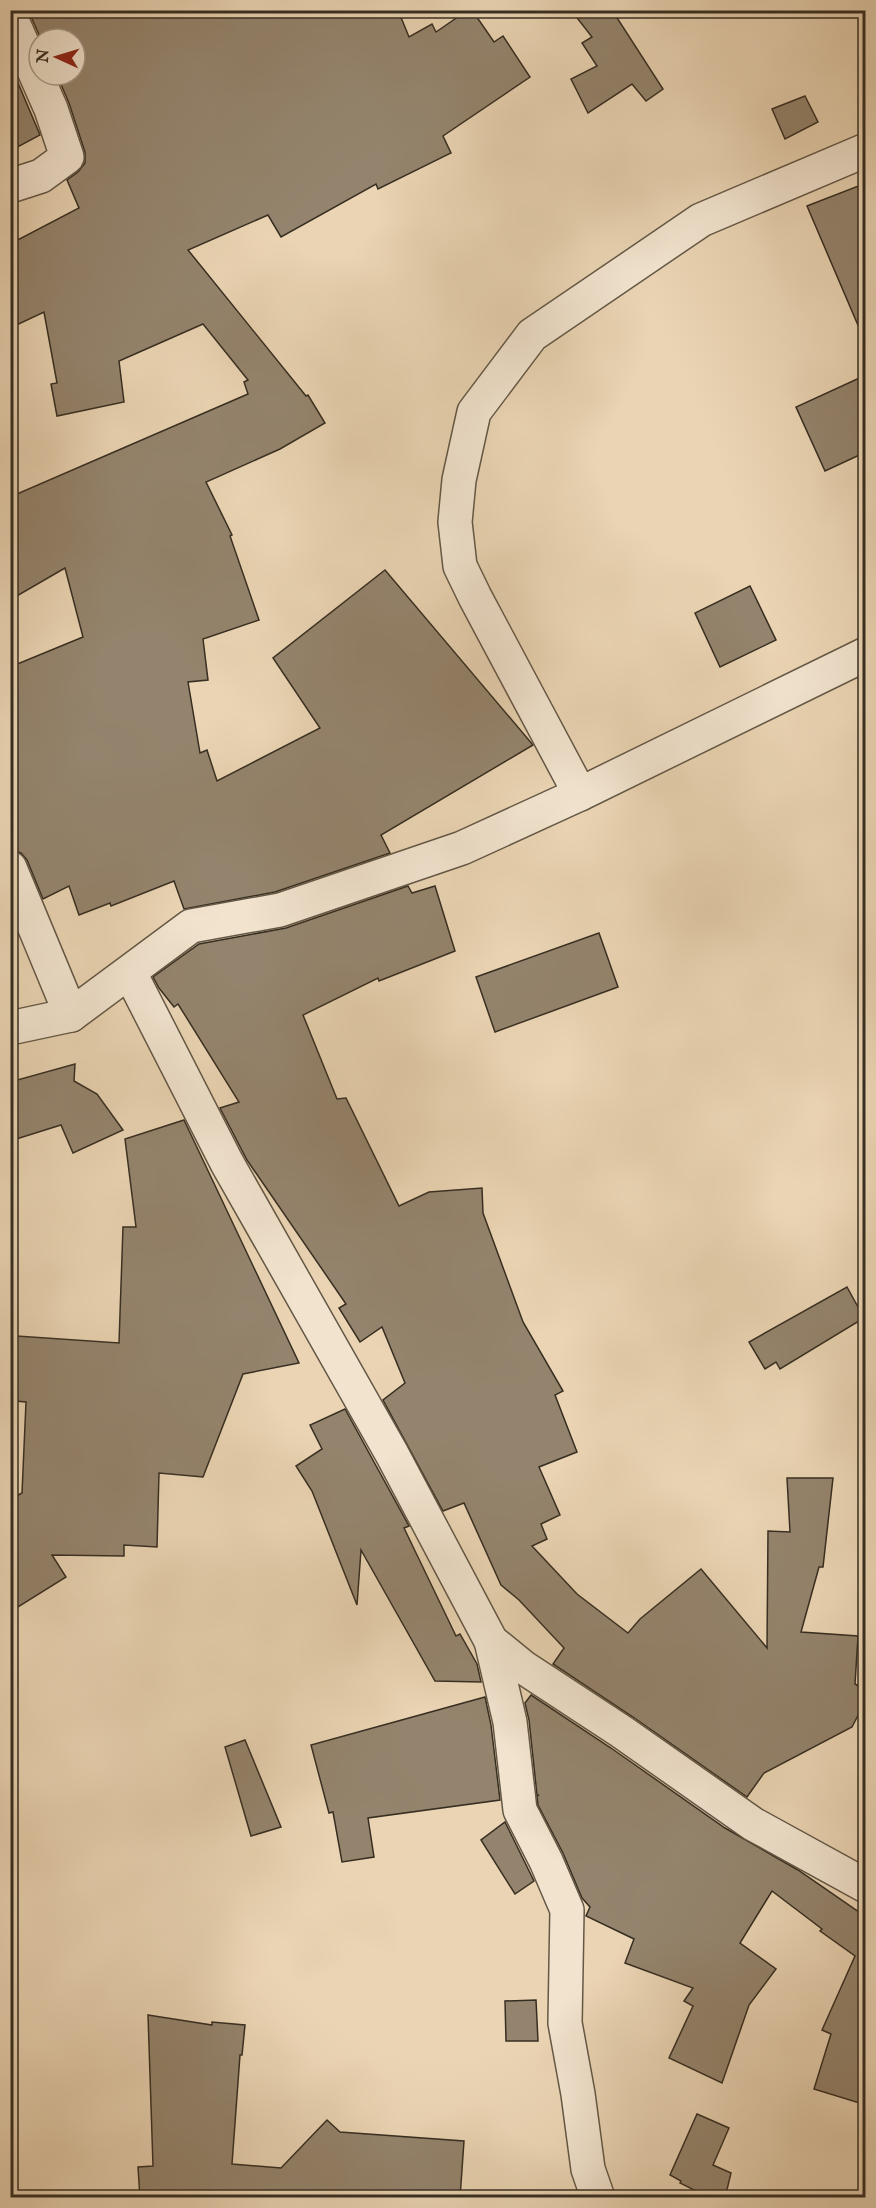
<svg xmlns="http://www.w3.org/2000/svg" width="876" height="2208" font-family="'IM FELL English',serif">
<style>
.building{fill:#94846d;stroke:#372e22;stroke-width:1.5}
.lines{fill:none;stroke-linecap:round;stroke-linejoin:round}
.street-casing{stroke:#645846;stroke-width:36}
.street{stroke:#f1e3ce;stroke-width:33}
</style>
<rect width="100%" height="100%" fill="#ead4b3"/>
<filter id="stains"><feTurbulence type="fractalNoise" baseFrequency=".00333" numOctaves="4"/><feColorMatrix values="0 0 0 0 .2 0 0 0 0 .09 0 0 0 0 .02 0 0 0 .5 -.17"/></filter>
<radialGradient id="worn" r=".72"><stop offset=".6" stop-color="#630" stop-opacity="0"/><stop offset="1" stop-color="#630" stop-opacity=".3"/></radialGradient>
<!-- building -->
<g class="building">
<path d="M28,10H398L409,37L432,24L436,32L468,10H472L494,42L503,36L530,77L443,136L451,153L378,189L376,184L281,237L268,215L188,250L306,396L308,395L325,423L280,449L206,482L232,535L230,536L259,620L203,639L208,680L188,682L200,753L207,750L217,781L320,728L273,658L385,570L533,745L381,835L390,853L275,892L184,909L174,881L111,906L110,903L79,915L69,886L43,899L27,860L21,853L10,850V667L83,637L65,568L10,600V497L248,394L244,382L248,380L203,324L119,361L124,402L57,416L51,384L57,383L44,312L10,328V244L79,208L67,180L78,172L85,163V152L69,103L57,75H75V39H41Z"/>
<path d="M571,10H612L663,89L646,101L632,84L588,113L571,79L597,66L582,43L592,37Z"/>
<path d="M10,64L40,135L10,151Z"/>
<path d="M805,96L818,122L785,139L772,109Z"/>
<path d="M866,183V344L807,206Z"/>
<path d="M866,375V452L825,471L796,407Z"/>
<path d="M750,586L776,640L720,667L695,613Z"/>
<path d="M408,886L412,893L435,886L455,951L379,981L378,978L303,1015L337,1099L346,1098L399,1206L429,1192L482,1188L483,1213L523,1322L563,1391L555,1395L577,1452L539,1467L560,1515L541,1524L547,1539L532,1546L577,1594L628,1633L640,1619L701,1569L767,1648L768,1531L790,1532L787,1478H833L823,1567H819L801,1632L858,1636L855,1684L866,1690V1700L852,1727L764,1773L747,1797L633,1717L553,1664L564,1648L519,1600L501,1585L464,1503L443,1511L383,1400L405,1383L382,1327L360,1342L339,1308L346,1304L247,1160L220,1108L239,1102L178,1004L174,1007L159,988L153,977L199,944L286,928Z"/>
<path d="M599,933L618,987L495,1032L476,977Z"/>
<path d="M75,1064L74,1081L97,1094L123,1130L73,1153L61,1125L10,1141V1082Z"/>
<path d="M184,1120L299,1363L243,1374L203,1477L159,1473L157,1547L124,1545V1556L52,1555L66,1577L10,1612V1490L15,1497L22,1493L26,1402L15,1401L17,1336L119,1343L123,1227H136L125,1139Z"/>
<path d="M847,1287L864,1318L780,1369L776,1362L765,1369L749,1342Z"/>
<path d="M345,1409L409,1526L404,1528L456,1636L460,1634L477,1664L481,1682L435,1681L361,1550L357,1605L312,1491L296,1466L322,1449L310,1425Z"/>
<path d="M531,1695L611,1748L725,1828L798,1870L866,1917V2105L814,2089L831,2034L822,2030L855,1956L820,1931L822,1929L772,1891L740,1943L776,1969L749,2005L722,2083L669,2058L693,2006L684,2001L693,1988L625,1963L634,1939L586,1916L590,1907L582,1898L563,1853L538,1805L537,1796L539,1795H537L529,1720L525,1703Z"/>
<path d="M485,1697L491,1725L500,1800L368,1818L374,1857L342,1862L333,1812L329,1813L311,1745Z"/>
<path d="M245,1740L281,1827L251,1836L225,1747Z"/>
<path d="M505,1822L534,1881L515,1894L481,1840Z"/>
<path d="M536,2000L538,2041H506L505,2001Z"/>
<path d="M148,2015L212,2025V2022L245,2025L242,2055H240L232,2164L281,2168L327,2120L340,2132L464,2141L460,2198H140L138,2167L153,2166Z"/>
<path d="M697,2114L729,2128L713,2165L731,2173L725,2198H710L680,2183L681,2181L670,2175Z"/>
</g>
<g class="lines">
<defs>
<g id="street">
<path d="M10,16L51,109L67,157L41,176L10,186"/>
<path d="M580,794L475,597L460,566L455,522L459,480L474,412L532,335L701,220L866,150"/>
<path d="M10,868L71,1015"/>
<path d="M130,973L227,1163L392,1454L491,1641L523,1667L622,1732L753,1824L866,1886"/>
<path d="M10,1028L71,1015L191,926L280,910L462,848L580,794L866,654"/>
<path d="M491,1641L510,1722L520,1810L546,1861L567,1910L565,2023L578,2094L588,2169L598,2198"/>
</g>
</defs>
<!-- street casing -->
<use href="#street" class="street-casing"/>
<!-- street -->
<use href="#street" class="street"/>
</g>
<!-- margin -->
<rect width="876" height="2208" fill="none" stroke="#ead4b3" stroke-width="36"/>
<rect x="12" y="12" width="852" height="2184" fill="none" stroke="#372e22" stroke-width="3"/>
<rect x="18" y="18" width="840" height="2172" fill="none" stroke="#372e22" stroke-width="1.5"/>
<!-- north arrow -->
<g transform="translate(57 57) rotate(274)"><circle r="28" fill="#f1e3ce" stroke="#a79b89" stroke-width="1.5"/>
<path d="M0-4.5L10 22L0 15L-10 22Z" fill="#8f2418"/>
<text y="-9" font-size="16" font-weight="bold" text-anchor="middle" fill="#372e22">N</text>
</g>
<rect width="100%" height="100%" filter="url(#stains)"/>
<rect width="100%" height="100%" fill="url(#worn)"/>
</svg>
